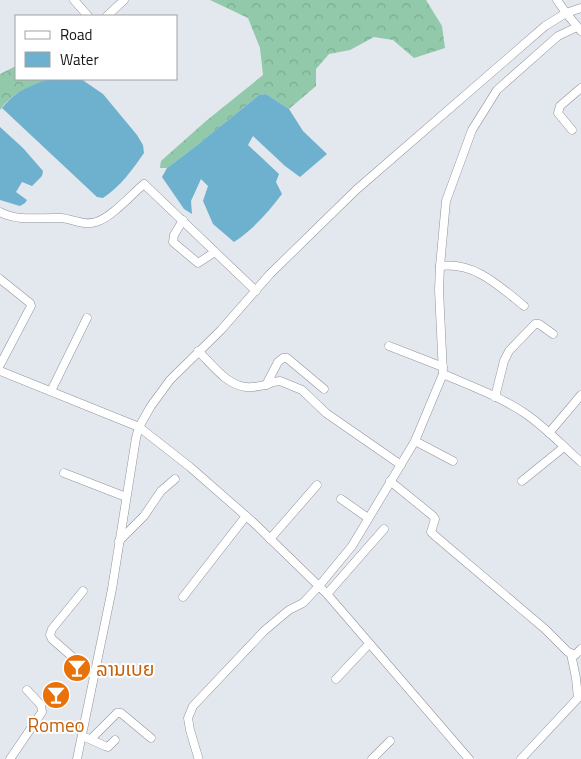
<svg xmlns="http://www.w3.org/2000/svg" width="581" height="759" font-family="'Titillium Web','Noto Sans Lao',sans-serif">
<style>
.forest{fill:url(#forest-crowns)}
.water{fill:#6eb1ce}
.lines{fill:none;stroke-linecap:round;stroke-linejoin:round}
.minor-casing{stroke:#90949b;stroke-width:9}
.minor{stroke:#fff;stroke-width:8}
.labels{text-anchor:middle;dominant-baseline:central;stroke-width:4;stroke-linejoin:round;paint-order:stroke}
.food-label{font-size:19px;fill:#c56008;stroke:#fff;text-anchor:start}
</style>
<defs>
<pattern id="forest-crowns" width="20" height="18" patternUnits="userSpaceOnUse" patternTransform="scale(1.25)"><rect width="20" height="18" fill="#91c9aa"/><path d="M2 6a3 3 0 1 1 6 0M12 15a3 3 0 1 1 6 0" fill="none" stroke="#7cac92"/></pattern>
</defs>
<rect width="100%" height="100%" fill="#e3e7ee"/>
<!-- forest -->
<g class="forest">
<path d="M210,0H426L442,26L445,48L414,58L393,40L374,37L350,50L329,54L316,69V86L289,109L266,94L259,95L196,146L167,168H160L161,161L206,121L263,75L260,48L248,18Z"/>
<path d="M16,66V79H49C28,87 13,92 0,110V74Z"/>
</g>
<!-- water -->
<g class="water">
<path d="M49,79H81L103,94L137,135L143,145L144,153C133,169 120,187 103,198L97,197L2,108C17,90 27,87 49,79Z"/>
<path d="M266,94L289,109L303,131L327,154L300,177L285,166L253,136L248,145L279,174L276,182L282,194C268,212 254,229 234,242L213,224L203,201L208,186L201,179L191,201L192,214L184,209L162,177L167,168L196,146L259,95Z"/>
<path d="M0,127L23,148L43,171L42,176L32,186L22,182L16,192L27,200L25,203L20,206L0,200Z"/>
</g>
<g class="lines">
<defs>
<g id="minor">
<path d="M74,0L88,16"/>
<path d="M557,0L566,13L581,31"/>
<path d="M107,16L124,0"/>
<path d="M572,130L558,113L560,106L581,88"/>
<path d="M0,212C19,222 40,217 61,218C73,219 84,226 96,222C111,218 132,194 144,184L256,291"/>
<path d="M183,220L174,235L173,242L198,263L215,252"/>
<path d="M440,266C475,262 498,285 524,306"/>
<path d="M0,279L30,303L31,306L0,365"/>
<path d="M389,346L443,367"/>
<path d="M198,351C212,364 226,385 246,387C252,388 259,386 266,385L278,362L283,358H287L324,389"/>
<path d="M0,371L139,427L190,467L254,523L327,594L469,759"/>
<path d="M443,374C471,386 501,397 526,414C546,428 563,446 581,462"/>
<path d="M266,385L273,382L280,381L302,390L326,413L401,465"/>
<path d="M51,391L87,318"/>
<path d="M495,397L504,361L509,351L535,324H539L553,334"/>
<path d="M549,433L581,395"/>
<path d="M415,441L453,461"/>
<path d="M64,473L126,497"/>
<path d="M390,481L433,516L435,519L431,532L434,535L545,629L568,652L575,655L581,649"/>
<path d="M522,481L564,447"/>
<path d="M341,499L368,518"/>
<path d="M270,539L317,485"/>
<path d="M119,541L144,516L161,491L175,479"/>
<path d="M83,591L52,629L50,635L52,639L93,675"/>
<path d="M327,594L384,529"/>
<path d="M183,597L246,516"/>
<path d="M336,679L369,644"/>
<path d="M87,738L105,746L108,747L115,740"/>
<path d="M91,739L117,713H121L151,738"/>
<path d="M198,757L190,730L188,718L193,706L264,631L289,610L303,603L319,586L352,546L415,441L443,374L439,290L440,266L446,201L472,130L497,90L558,36L577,27"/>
<path d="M10,759L42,712L41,705L27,690"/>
<path d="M77,759L112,589L136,438L139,427L151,406L170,380L221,330L270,274L356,190L545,26L566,13L581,8"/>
<path d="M372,759L390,741"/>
<path d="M521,759L578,698L576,678L571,654"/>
</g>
</defs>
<!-- minor casing -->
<use href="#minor" class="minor-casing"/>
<!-- minor -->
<use href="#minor" class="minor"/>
</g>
<!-- icons -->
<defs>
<symbol id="bar-disc" viewBox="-11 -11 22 22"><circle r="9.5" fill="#e8710a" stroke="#fff"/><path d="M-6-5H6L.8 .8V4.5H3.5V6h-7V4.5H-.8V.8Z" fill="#fff"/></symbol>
</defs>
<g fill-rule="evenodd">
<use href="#bar-disc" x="61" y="652" width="32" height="32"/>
<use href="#bar-disc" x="40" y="679" width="32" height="32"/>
</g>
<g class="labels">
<!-- food labels -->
<g class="food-label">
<text x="96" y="668">ລານເບຍ</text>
<text x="56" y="724" text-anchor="middle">Romeo</text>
</g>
</g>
<!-- legend -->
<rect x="15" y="15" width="162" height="65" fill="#ffffff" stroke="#a2a2a3"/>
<rect x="25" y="31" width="25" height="8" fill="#ffffff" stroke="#a2a2a3"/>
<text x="60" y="40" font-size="15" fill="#16171a">Road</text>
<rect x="25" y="52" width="25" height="15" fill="#6eb1ce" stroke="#a2a2a3"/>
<text x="60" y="65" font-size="15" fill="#16171a">Water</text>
</svg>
